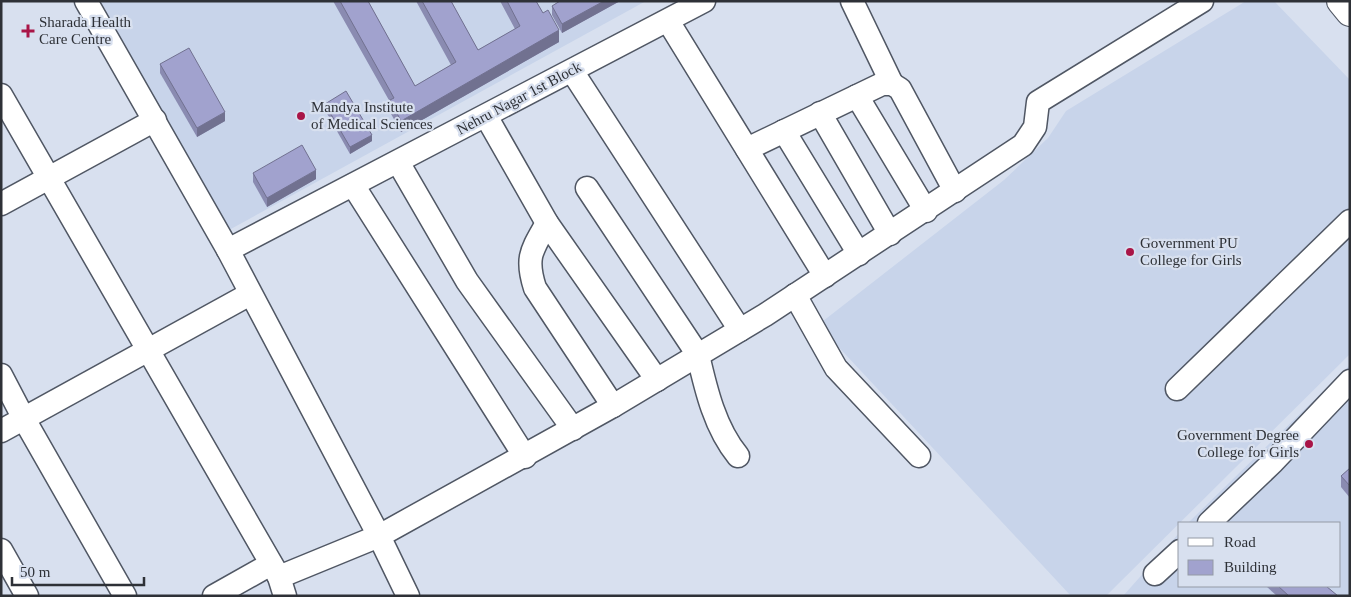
<svg xmlns="http://www.w3.org/2000/svg" width="1351" height="597" font-family="'Times New Roman',serif">
<style>
.built{fill:#c8d4ea}
.lines{fill:none;stroke-linecap:round;stroke-linejoin:round}
.minor-casing{stroke:#505764;stroke-width:25}
.major-casing{stroke:#505764;stroke-width:30}
.minor{stroke:#fff;stroke-width:22}
.major{stroke:#fff;stroke-width:28}
.wall{fill:#8a8bb1}
.shaded-wall{fill:#717190}
.building{fill:#a1a2ce;stroke:#717190}
.poi-dot{fill:#a91547;stroke:#d8e0ef;stroke-width:2}
.labels{text-anchor:middle;dominant-baseline:central;stroke-width:4.5;stroke-linejoin:round;paint-order:stroke}
.poi-label{font-size:15px;fill:#2e3137;stroke:#d8e0ef;text-anchor:start}
.street-label{font-size:15px;fill:#2e3137;stroke:#d8e0ef}
</style>
<rect width="100%" height="100%" fill="#d8e0ef"/>
<!-- built -->
<g class="built">
<path d="M98,1H646L229,230Z"/>
<path d="M1246,1H1274L1350,80V354L1106,596H1071L818,325L1004,180L1048,138L1066,111Z"/>
<path d="M1350,365V596H1123L1180,532V586H1340V523H1188Z"/>
</g>
<g class="lines">
<defs>
<g id="minor">
<path d="M86,1L228,250L379,536L408,596"/>
<path d="M852,1L892,84"/>
<path d="M668,21L825,276"/>
<path d="M572,71L740,330"/>
<path d="M1,95L279,577L285,596"/>
<path d="M857,96L926,211"/>
<path d="M820,113L890,234"/>
<path d="M486,116L547,223L657,380"/>
<path d="M784,131L859,254"/>
<path d="M747,149L882,84H892L900,89L955,191"/>
<path d="M398,162L467,281L573,429"/>
<path d="M353,185L525,457"/>
<path d="M587,188L698,355C706,390 715,428 738,456"/>
<path d="M1,204L155,120"/>
<path d="M547,223C532,250 525,257 535,288L613,406"/>
<path d="M228,250L704,1"/>
<path d="M795,295L836,368L919,456"/>
<path d="M1,375L24,419L125,596"/>
<path d="M1177,389L1350,221"/>
<path d="M1,431L250,294"/>
<path d="M1209,523L1273,462L1350,381"/>
<path d="M1,550L27,596"/>
<path d="M1155,574L1180,551"/>
<path d="M279,577L379,536L613,406L765,315L1023,145L1035,127L1038,102L1202,1"/>
<path d="M214,596L271,564"/>
</g>
<path id="major" d="M1341,1L1350,12"/>
</defs>
<!-- minor casing -->
<use href="#minor" class="minor-casing"/>
<!-- major casing -->
<use href="#major" class="major-casing"/>
<!-- minor -->
<use href="#minor" class="minor"/>
<!-- major -->
<use href="#major" class="major"/>
</g>
<!-- wall -->
<g class="wall">
<path d="M333,1H368L415,86L451,65L416,1H451L478,50L515,29L500,1H536L559,42L401,132L390,112V102Z"/>
<path d="M560,1H620L562,33L552,15V6Z"/>
<path d="M160,64L225,121L197,137L160,73Z"/>
<path d="M325,104L372,141L350,154L325,110Z"/>
<path d="M253,173L316,179L267,207L253,182Z"/>
<path d="M1350,468V498L1341,487V476Z"/>
<path d="M1266,586H1326L1338,596H1277Z"/>
</g>
<!-- shaded-wall -->
<g class="shaded-wall">
<path d="M604,1H620L562,33V24Z"/>
<path d="M559,30V42L401,132V121Z"/>
<path d="M225,112V121L197,137V128Z"/>
<path d="M372,135V141L350,154V147Z"/>
<path d="M316,170V179L267,207V198Z"/>
</g>
<!-- building -->
<g class="building">
<path d="M340,1H368L415,86L456,62L422,1H451L478,50L520,26L507,1H536L543,13L548,10L559,30L401,121L390,100L394,98Z"/>
<path d="M560,1H604L562,24L552,6Z"/>
<path d="M189,48L225,112L197,128L160,64Z"/>
<path d="M346,91L372,135L350,147L325,104Z"/>
<path d="M302,145L316,170L267,198L253,173Z"/>
<path d="M1350,468V486L1341,476Z"/>
<path d="M1278,586H1326L1338,596H1289Z"/>
</g>
<!-- markers -->
<g class="poi-dot">
<path d="M25.5 23.5h5v5h5v5h-5v5h-5v-5h-5v-5h5z"/>
<circle cx="301" cy="116" r="5"/>
<circle cx="1130" cy="252" r="5"/>
<circle cx="1309" cy="444" r="5"/>
</g>
<g class="labels">
<!-- poi labels -->
<g class="poi-label">
<text x="39" y="22">Sharada Health<tspan x="39" dy="17">Care Centre</tspan></text>
<text x="311" y="107">Mandya Institute<tspan x="311" dy="17">of Medical Sciences</tspan></text>
<text x="1140" y="243">Government PU<tspan x="1140" dy="17">College for Girls</tspan></text>
<text x="1299" y="435" text-anchor="end">Government Degree<tspan x="1299" dy="17">College for Girls</tspan></text>
</g>
<!-- street labels -->
<g class="street-label">
<text transform="translate(519 98) rotate(-28)">Nehru Nagar 1st Block</text>
</g>
</g>
<!-- border -->
<rect width="1351" height="597" fill="none" stroke="#2e3137" stroke-width="5"/>
<!-- legend -->
<rect x="1178" y="522" width="162" height="65" fill="#d8e0ef" stroke="#949aa5"/>
<rect x="1188" y="538" width="25" height="8" fill="#ffffff" stroke="#949aa5"/>
<text x="1224" y="547" font-size="15" fill="#2e3137">Road</text>
<rect x="1188" y="560" width="25" height="15" fill="#a1a2ce" stroke="#949aa5"/>
<text x="1224" y="572" font-size="15" fill="#2e3137">Building</text>
<!-- scale -->
<path d="M12 577v8h132v-8" fill="none" stroke="#2e3137" stroke-width="2.5"/>
<text x="20" y="577" font-size="15" fill="#2e3137" stroke="#d8e0ef" stroke-width="4" paint-order="stroke">50 m</text>
</svg>
